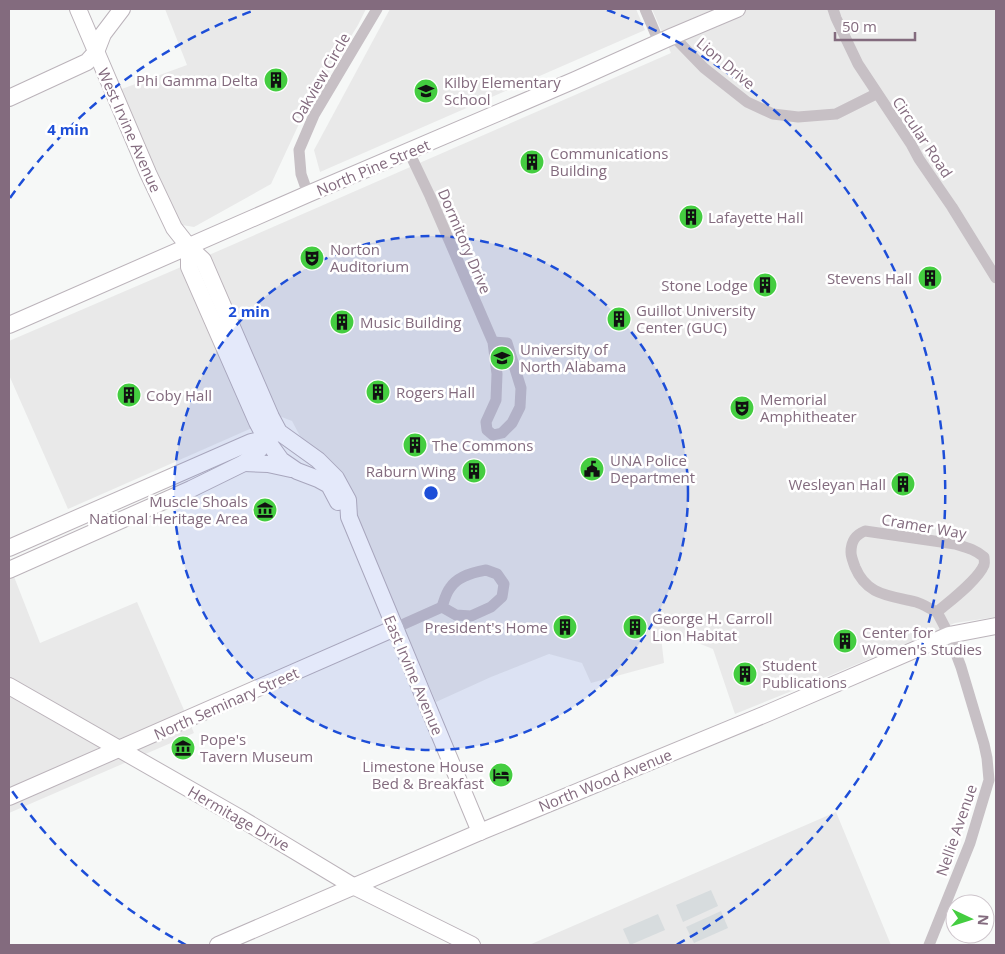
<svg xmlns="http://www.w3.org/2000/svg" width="1005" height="954" font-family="'Open Sans',sans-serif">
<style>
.built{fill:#e9e9e9}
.green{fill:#d7dcde}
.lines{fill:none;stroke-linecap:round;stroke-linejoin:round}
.secondary-casing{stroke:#bbb3ba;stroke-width:18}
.street{stroke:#c7c0c5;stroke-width:11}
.secondary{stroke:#fff;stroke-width:16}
.ring{fill:none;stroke:#1d4ed8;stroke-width:2.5;stroke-dasharray:9 6}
.labels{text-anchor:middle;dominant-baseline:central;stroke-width:5;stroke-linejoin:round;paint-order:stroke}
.street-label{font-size:15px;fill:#836b7e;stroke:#fff}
.poi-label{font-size:15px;fill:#836b7e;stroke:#fff;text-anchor:start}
.centre{fill:#1d4ed8;stroke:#fff;stroke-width:2.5}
.ring-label{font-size:15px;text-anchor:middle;font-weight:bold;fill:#1d4ed8;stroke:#fff;stroke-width:5;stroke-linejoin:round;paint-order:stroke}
</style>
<rect width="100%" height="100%" fill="#f6f8f7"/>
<!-- built -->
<g class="built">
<path d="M165,9H366L358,25L305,111L271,184L194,227L182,225L128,113L119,90L187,65Z"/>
<path d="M390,9H636L645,30L320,172L314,150Z"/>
<path d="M652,9H996V617L955,623L819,680L735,714L713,649L683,637H661L664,663L591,683L582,663L549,654L491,677L436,702L341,479L301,438L292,421L279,416L68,509L9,375V341L209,255L671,53Z"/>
<path d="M9,564L40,643L137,602L194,733L9,813Z"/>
<path d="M836,812L891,945H529Z"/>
</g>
<!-- green -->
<g class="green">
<path d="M711,890L718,906L683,922L676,905Z"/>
<path d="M721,911L728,928L694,943L686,927Z"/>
<path d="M658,914L665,930L630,945L623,929Z"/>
</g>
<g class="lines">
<defs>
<g id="secondary">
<path d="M78,9L148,173L174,228L189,247L203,260L271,417L279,432L318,460L336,478L348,500L349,517L480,832"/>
<path d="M9,98L87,62L96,52L103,34L122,9"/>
<path d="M189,247V267L257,422L266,439L281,460L297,471L318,479L329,485L338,502"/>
<path d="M9,325L308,194L575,80L673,36L737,9"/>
<path d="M244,463L268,464L291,469"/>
<path d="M9,548L251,442L266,439L275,434"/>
<path d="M9,570L191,489L244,463L259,450L266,439"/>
<path d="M9,686L240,818L353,886L472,945"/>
<path d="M9,797L395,628"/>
<path d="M218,945L480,832L768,713L949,635L996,626"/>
</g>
</defs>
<!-- secondary casing -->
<use href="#secondary" class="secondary-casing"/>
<!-- street -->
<g class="street">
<path d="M645,9L659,42"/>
<path d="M833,9L836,18L858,64L911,144L919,159L952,207L996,278"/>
<path d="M673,36L704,68L728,87L747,102L773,114L798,117L836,114L876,94"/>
<path d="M409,152L430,196L493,342L507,343L521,388L520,407L512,423L502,433L493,435L487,430L486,422L496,400L497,374L493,342"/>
<path d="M308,194L301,174L299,150L314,115L377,9"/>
<path d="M865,531L955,544C965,547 975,549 984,557C984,560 985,562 984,565C978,580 950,601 937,612C930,609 923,604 916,602C889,595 867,596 855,567C853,561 851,557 851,552C851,541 855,535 865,531Z"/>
<path d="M486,570L497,574L504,584L502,597L491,607L471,616L456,615L442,607C444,601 446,593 450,588C457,577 474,572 486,570Z"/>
<path d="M395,628L442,607"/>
<path d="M929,945L970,843L989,780L987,758L984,744L961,667L949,635L937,612"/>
</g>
<!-- secondary -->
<use href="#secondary" class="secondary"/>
</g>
<!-- distance rings -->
<circle cx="431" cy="493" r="257" fill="#1d4ed8" fill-opacity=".12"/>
<g class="ring">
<circle cx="431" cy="493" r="257"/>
<path d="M186 945A514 514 0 0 1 10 788M10 198A514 514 0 0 1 255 10M607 10A514 514 0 0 1 676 945"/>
</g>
<!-- icons -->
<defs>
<symbol id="building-disc" viewBox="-11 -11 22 22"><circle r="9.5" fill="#44cd40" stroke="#fff"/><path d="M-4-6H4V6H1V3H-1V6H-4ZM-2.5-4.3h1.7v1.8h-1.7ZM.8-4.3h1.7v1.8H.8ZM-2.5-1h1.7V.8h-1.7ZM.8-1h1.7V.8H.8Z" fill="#111"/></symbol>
<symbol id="school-disc" viewBox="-11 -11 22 22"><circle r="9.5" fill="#44cd40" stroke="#fff"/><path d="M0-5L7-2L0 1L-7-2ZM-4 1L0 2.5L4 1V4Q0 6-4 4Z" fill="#111"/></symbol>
<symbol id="theatre-disc" viewBox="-11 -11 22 22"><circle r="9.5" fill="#44cd40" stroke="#fff"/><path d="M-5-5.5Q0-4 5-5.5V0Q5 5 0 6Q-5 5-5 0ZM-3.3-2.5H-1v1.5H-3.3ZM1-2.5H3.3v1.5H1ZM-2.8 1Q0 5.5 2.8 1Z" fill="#111"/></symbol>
<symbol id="university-disc" viewBox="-11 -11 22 22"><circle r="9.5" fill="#44cd40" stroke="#fff"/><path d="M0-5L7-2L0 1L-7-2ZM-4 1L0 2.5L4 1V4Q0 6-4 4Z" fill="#111"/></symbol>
<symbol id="civic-disc" viewBox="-11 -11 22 22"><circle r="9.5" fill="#44cd40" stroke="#fff"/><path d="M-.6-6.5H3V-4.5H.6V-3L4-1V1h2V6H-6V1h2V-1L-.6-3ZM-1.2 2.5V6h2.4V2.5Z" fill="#111"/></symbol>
<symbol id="museum-disc" viewBox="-11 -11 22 22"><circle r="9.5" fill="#44cd40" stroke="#fff"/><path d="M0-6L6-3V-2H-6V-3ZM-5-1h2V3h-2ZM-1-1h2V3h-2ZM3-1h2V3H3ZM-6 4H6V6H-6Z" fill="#111"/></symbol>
<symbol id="hotel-disc" viewBox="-11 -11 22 22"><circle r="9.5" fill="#44cd40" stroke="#fff"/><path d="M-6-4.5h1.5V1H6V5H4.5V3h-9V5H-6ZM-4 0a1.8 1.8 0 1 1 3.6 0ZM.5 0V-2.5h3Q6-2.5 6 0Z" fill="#111"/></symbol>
</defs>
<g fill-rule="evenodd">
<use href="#building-disc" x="262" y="66" width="28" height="28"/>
<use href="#school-disc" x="412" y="77" width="28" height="28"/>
<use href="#building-disc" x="518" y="148" width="28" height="28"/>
<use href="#building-disc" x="677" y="203" width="28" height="28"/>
<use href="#theatre-disc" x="298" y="244" width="28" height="28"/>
<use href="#building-disc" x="916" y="264" width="28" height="28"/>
<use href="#building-disc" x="751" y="271" width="28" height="28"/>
<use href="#building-disc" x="605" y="305" width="28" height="28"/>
<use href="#building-disc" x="328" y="308" width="28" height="28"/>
<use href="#university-disc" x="488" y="344" width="28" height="28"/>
<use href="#building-disc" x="364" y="378" width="28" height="28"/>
<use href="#building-disc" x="115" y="381" width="28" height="28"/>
<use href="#theatre-disc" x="728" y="394" width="28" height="28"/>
<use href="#building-disc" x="401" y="431" width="28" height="28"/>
<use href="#civic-disc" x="578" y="455" width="28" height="28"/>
<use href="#building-disc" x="460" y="457" width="28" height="28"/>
<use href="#building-disc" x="889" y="470" width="28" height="28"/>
<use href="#museum-disc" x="251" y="496" width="28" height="28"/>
<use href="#building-disc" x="551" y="613" width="28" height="28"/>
<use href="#building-disc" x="621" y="613" width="28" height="28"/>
<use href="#building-disc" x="831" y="627" width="28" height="28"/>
<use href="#building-disc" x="731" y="660" width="28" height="28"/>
<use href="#museum-disc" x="169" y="734" width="28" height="28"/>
<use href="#hotel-disc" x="487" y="761" width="28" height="28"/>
</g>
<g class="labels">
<!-- street labels -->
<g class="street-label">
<text transform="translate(726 63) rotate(40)">Lion Drive</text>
<text transform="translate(320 78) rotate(-60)">Oakview Circle</text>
<text transform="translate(130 130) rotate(66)">West Irvine Avenue</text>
<text transform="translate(923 137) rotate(56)">Circular Road</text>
<text transform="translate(373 167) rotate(-23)">North Pine Street</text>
<text transform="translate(465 241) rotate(67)">Dormitory Drive</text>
<text transform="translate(924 526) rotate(10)">Cramer Way</text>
<text transform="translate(414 675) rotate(67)">East Irvine Avenue</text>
<text transform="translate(226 703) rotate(-24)">North Seminary Street</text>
<text transform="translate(605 780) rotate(-22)">North Wood Avenue</text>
<text transform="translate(239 818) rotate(30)">Hermitage Drive</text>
<text transform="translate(956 830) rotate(-71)">Nellie Avenue</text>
</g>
<!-- poi labels -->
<g class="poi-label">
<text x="258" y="80" text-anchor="end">Phi Gamma Delta</text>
<text x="444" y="82">Kilby Elementary<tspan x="444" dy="17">School</tspan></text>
<text x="550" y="153">Communications<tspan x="550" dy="17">Building</tspan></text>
<text x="708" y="217">Lafayette Hall</text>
<text x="330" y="249">Norton<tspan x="330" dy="17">Auditorium</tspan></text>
<text x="912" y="278" text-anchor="end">Stevens Hall</text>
<text x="748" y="285" text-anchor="end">Stone Lodge</text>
<text x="636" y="310">Guillot University<tspan x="636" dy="17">Center (GUC)</tspan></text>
<text x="360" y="322">Music Building</text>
<text x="520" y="349">University of<tspan x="520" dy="17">North Alabama</tspan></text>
<text x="396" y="392">Rogers Hall</text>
<text x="146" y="395">Coby Hall</text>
<text x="760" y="399">Memorial<tspan x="760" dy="17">Amphitheater</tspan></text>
<text x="432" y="445">The Commons</text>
<text x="610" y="460">UNA Police<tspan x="610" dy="17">Department</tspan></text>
<text x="456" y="471" text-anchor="end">Raburn Wing</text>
<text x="886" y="484" text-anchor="end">Wesleyan Hall</text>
<text x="248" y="501" text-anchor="end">Muscle Shoals<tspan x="248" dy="17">National Heritage Area</tspan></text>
<text x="652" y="618">George H. Carroll<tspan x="652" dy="17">Lion Habitat</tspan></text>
<text x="548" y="627" text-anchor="end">President's Home</text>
<text x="862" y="632">Center for<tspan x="862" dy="17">Women's Studies</tspan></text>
<text x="762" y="665">Student<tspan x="762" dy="17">Publications</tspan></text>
<text x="200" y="739">Pope's<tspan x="200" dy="17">Tavern Museum</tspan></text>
<text x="484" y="766" text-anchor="end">Limestone House<tspan x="484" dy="17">Bed &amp; Breakfast</tspan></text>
</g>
</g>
<circle cx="431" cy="493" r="8" class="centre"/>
<g class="ring-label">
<text x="68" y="135">4 min</text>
<text x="249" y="317">2 min</text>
</g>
<!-- border -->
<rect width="1005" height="954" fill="none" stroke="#836b7e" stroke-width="20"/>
<!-- north arrow -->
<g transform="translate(970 919) rotate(94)"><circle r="24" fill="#ffffff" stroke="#cdc4cb"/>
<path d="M0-4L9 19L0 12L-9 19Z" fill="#44cd40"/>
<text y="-8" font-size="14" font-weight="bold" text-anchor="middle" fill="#836b7e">N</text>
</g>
<!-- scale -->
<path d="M835 32v8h80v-8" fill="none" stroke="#836b7e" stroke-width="2.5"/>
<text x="842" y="32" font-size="15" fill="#836b7e" stroke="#ffffff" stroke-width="4" paint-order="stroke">50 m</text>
</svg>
